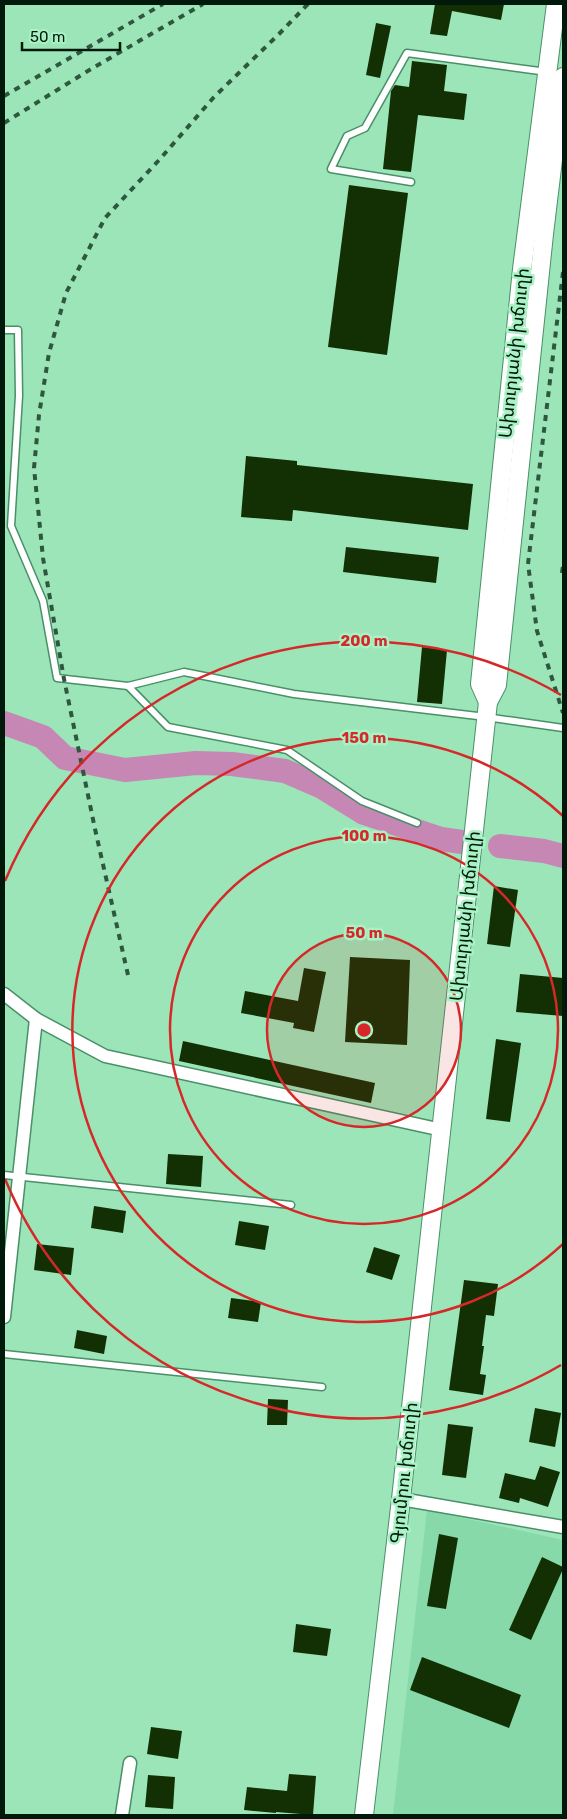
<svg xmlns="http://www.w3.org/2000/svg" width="567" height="1819" font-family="Rubik,'Noto Sans Armenian',sans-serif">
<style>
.built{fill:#88d9aa}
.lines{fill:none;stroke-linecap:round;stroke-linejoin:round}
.river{stroke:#c687b4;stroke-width:24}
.building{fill:#123003}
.lane-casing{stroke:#499068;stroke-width:9}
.street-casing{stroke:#499068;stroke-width:15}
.secondary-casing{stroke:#499068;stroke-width:20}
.lane{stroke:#fff;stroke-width:6}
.street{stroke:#fff;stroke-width:12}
.secondary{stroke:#fff;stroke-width:18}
.rail{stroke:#2f573f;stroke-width:4;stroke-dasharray:6 6;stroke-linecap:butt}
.ring{fill:none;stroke:#d62828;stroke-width:2.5}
.labels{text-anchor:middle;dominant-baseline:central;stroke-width:5;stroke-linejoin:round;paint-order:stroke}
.street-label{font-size:18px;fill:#00190a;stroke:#a8f2c5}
.centre{fill:#d62828;stroke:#a8f2c5;stroke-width:2.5}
.ring-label{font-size:15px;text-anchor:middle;font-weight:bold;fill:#d62828;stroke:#a8f2c5;stroke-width:5;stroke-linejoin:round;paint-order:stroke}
</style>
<rect width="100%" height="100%" fill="#9be5b8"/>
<!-- built -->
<path class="built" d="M427,1510L563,1540V1815H393Z"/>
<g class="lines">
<!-- river -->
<g class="river">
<path d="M4,723L43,737L65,758L125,770L196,763L232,764L285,771L322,787L364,813L441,839L462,842"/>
<path d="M500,846L544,851L563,856"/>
</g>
</g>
<!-- building -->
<g class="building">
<path d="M435,4H504L501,20L452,11L447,36L430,34Z"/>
<path d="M376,23L391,26L380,78L366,75Z"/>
<path d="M412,61L447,65L444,91L467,94L464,120L418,115L411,172L383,169L391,91L395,85L409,87Z"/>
<path d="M349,185L408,193L387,355L328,347Z"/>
<path d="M246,456L297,461V465L473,484L468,530L293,510L292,521L241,517Z"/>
<path d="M346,547L439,557L436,583L343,572Z"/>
<path d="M422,647L447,650L442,704L417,702Z"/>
<path d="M494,886L518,890L510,947L487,944Z"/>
<path d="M350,957L410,960L407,1045L345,1042Z"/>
<path d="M304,968L326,972L314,1032L293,1028L294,1023L241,1013L245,991L298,1001Z"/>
<path d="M520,974L563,978V1016L516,1012Z"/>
<path d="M496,1039L521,1043L510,1122L486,1119Z"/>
<path d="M183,1041L375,1083L371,1103L179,1061Z"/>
<path d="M168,1154L203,1156L201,1187L166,1184Z"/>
<path d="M94,1206L126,1211L123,1233L91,1228Z"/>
<path d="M239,1221L269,1226L265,1250L235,1245Z"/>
<path d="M37,1244L74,1248L71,1275L34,1270Z"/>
<path d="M374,1247L400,1255L392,1280L366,1272Z"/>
<path d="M464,1280L498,1284L494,1316L486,1315L482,1346H484L480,1374L486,1375L483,1395L449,1390Z"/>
<path d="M231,1298L261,1302L258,1322L228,1318Z"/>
<path d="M77,1330L107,1336L104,1354L74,1348Z"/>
<path d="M268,1399L288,1400L287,1425H267Z"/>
<path d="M535,1408L561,1413L555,1447L529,1442Z"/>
<path d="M448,1424L473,1427L466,1478L442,1475Z"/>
<path d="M540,1466L560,1472L548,1507L520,1498L519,1503L499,1498L505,1473L535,1480Z"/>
<path d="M439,1534L458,1538L446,1609L427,1606Z"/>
<path d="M542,1557L563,1567V1569L531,1640L509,1630Z"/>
<path d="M296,1624L331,1629L327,1656L293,1652Z"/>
<path d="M422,1657L521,1695L509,1728L410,1690Z"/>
<path d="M151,1727L182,1731L178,1759L147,1754Z"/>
<path d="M289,1774L316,1776L313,1815L276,1812V1813L244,1810L247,1787L287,1791Z"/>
<path d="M148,1775L175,1777L173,1809L145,1807Z"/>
</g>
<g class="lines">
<defs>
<g id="lane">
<path d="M411,182L331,169L347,136L365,128L407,53L547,72"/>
<path d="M4,330H18L19,396L11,526L43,601L57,678L128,686L184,672L294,694L486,717L563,728"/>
<path d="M128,686L168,727L287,750L362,801L417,823"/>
<path d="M4,1175L291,1205"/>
<path d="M4,1354L322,1387"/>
</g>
<g id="street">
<path d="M4,994L36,1019L105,1056L442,1130"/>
<path d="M4,1317L36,1019"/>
<path d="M401,1499L563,1527"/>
<path d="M122,1815L130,1763"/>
</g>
<g id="secondary">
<path d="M488,702L480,684L522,269L556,4"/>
<path d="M364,1815L401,1499L488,702L497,685L544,234L563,77"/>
</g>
</defs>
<!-- lane casing -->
<use href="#lane" class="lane-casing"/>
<!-- street casing -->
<use href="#street" class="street-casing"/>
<!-- secondary casing -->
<use href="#secondary" class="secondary-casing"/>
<!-- lane -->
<use href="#lane" class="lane"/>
<!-- street -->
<use href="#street" class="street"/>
<!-- secondary -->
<use href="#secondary" class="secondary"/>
<!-- rail -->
<g class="rail">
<path d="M4,96L163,4"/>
<path d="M4,123L91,69L203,4"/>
<path d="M563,272L528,564L537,631L563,713"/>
<path d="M562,573L563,565"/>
<path d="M128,975L95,829L64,679L43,558L34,468L39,415L49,353L66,293L105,218L160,159L214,97L279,34L308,4"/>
</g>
</g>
<!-- distance rings -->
<circle cx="364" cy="1030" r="97" fill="#d62828" fill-opacity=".12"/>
<g class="ring">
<circle cx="364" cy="1030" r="97"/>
<circle cx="364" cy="1030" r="194"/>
<path d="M563 1244A292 292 0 1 1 563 816"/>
<path d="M561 1365A389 389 0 0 1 5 1179M5 881A389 389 0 0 1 561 695"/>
</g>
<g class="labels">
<!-- street labels -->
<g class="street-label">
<text transform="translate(514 353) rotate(-84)">Ախուրյանի խճուղի</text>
<text transform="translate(465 916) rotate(-84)">Ախուրյանի խճուղի</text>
<text transform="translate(404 1473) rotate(-84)">Գյումրու խճուղի</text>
</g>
</g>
<circle cx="364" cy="1030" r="8" class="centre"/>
<g class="ring-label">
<text x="364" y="646">200 m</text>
<text x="364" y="743">150 m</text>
<text x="364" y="841">100 m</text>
<text x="364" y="938">50 m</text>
</g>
<!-- border -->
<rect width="567" height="1819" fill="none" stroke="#00190a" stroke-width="10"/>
<!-- scale -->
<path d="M22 42v8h98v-8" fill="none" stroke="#00190a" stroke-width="2.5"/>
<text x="30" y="42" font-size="15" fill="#00190a" stroke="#a8f2c5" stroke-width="4" paint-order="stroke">50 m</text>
</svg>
